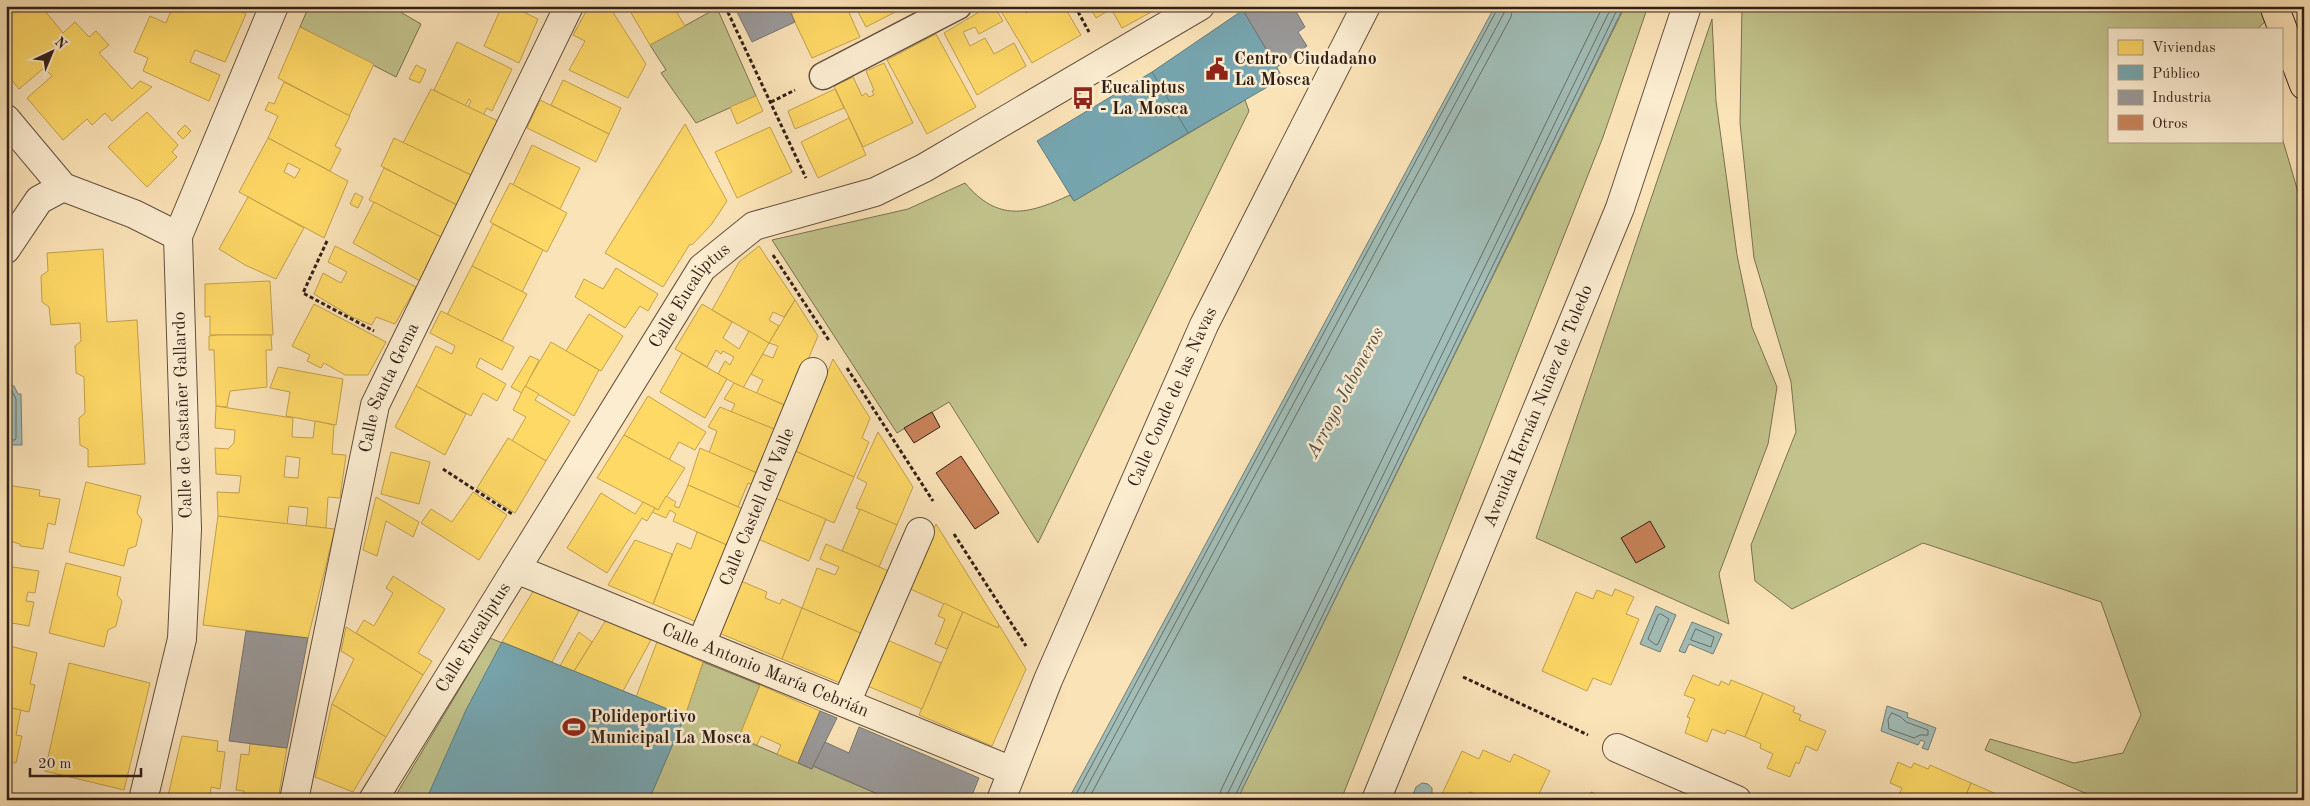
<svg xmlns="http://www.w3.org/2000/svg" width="2310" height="806" font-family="'Old Standard TT',serif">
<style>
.green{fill:#c2c38c;stroke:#7a7152}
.water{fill:#a1bdb7;stroke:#757e77}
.homes{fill:#ffd966;stroke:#c2a14e;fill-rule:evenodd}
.public{fill:#76a5af;stroke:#627d81}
.industry{fill:#999;stroke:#7a7472}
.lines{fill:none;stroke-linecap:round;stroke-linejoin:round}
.shore{stroke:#6a6e67;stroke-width:1}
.building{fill:#c98259;stroke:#321f17}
.pedestrian-casing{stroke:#64503f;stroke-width:29}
.minor-casing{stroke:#64503f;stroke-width:30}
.motorway-casing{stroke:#321f17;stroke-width:30}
.path{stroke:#321f17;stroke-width:3;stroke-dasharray:4 2.5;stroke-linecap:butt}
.pedestrian{stroke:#fcedd1;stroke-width:26}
.minor{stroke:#fcedd1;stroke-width:28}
.motorway{stroke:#fbe3b8;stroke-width:28}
.labels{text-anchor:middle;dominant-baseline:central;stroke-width:5;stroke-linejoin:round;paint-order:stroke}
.poi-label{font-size:18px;font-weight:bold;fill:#321f17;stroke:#fcedd1;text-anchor:start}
.street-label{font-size:18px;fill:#321f17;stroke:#fcedd1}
.water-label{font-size:19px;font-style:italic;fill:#534e47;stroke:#fcedd1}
</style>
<rect width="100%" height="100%" fill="#fbe3b8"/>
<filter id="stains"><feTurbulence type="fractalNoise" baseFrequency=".004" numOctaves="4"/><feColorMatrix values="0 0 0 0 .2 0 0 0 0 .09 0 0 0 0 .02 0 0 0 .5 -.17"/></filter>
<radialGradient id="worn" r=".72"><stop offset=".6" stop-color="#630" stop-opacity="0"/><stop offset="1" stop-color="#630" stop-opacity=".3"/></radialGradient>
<!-- green -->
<g class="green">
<path d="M309,6H390L421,24L396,77L300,27Z"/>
<path d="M1625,6H1648L1603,137L1341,800H1237Z"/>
<path d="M1742,6H2283L2257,29H2109V141H2281V134L2298,192L2304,220V800H2101L1985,750L1990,739L2074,763L2123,753L2141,715L2101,602L1923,543L1792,609L1755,581L1751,545L1796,432L1791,382L1754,258L1740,123Z"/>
<path d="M717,8L756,96L696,123L661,73L666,70L650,45Z"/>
<path d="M1712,19L1716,101L1737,255L1752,327L1777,387L1768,444L1719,574L1729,624L1536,538Z"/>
<path d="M1245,100L1249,111L1038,543L949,402L897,433L772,240L908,209L965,183C998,222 1027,215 1070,195L1074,201Z"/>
<path d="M490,638L685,716L703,662L760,685L739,738L812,769L813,766L891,800H393Z"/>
</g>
<!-- water -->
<g class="water">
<path d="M1495,6H1624L1237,800H1068Z"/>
<path d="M6,384L14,386L18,394H21L22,445H6Z"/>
<path d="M1656,606L1676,615L1660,652L1640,644Z"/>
<path d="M1692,622L1722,634L1713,654L1689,644L1685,653L1679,651Z"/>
<path d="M1887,706L1908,713L1907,717L1936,728L1928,750L1922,748L1925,742L1921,740L1918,745L1881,731Z"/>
<path d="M1422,783L1428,784L1432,788V800H1411L1416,787Z"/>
</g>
<!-- homes -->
<g class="homes">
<path d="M6,6H51L45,11L63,33L75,22L89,37L96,31L109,45L99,53L132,89L140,81L152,87L112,121L105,113L92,125L87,119L63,140L27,98L52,76L44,68L19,89L6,73V30L10,26L6,22Z"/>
<path d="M173,6H228L246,14L225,62L195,50L190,62L220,75L209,101L143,71L148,58L134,52L150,16L166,23Z"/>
<path d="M502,6H511L538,19L519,63L484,46Z"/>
<path d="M589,6H609L646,64L628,98L569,70L585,41L573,35Z"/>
<path d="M627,6H673L685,26L650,45Z"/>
<path d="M808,6H846L860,37L812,58L791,14Z"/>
<path d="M855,6H907L866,27Z"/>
<path d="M989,6H994L1003,21L979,34L975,27L963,32L970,46L985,38L994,54L1014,43L1026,66L977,95L944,33Z"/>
<path d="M998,6H1022L1026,13L1035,8L1034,6H1064L1081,35L1032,63Z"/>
<path d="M1089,6H1150L1153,11L1122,28L1111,9L1096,18Z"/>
<path d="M300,27L374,64L349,116L278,78Z"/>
<path d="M936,34L976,107L927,134L887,60Z"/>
<path d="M457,42L512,69L492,111L487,108L483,115L468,107L471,101L469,99L465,106L434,90Z"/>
<path d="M884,63L913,123L863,147L834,86L853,77L862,96L866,93L869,97L874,95L872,91L874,90L866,71Z"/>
<path d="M416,65L426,70L420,83L409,79Z"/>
<path d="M563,80L621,108L609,134L551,105Z"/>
<path d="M284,82L350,116L335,146L341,149L330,171L268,138L278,116L265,110L269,102L274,104Z"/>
<path d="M431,89L498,121L471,175L403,143Z"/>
<path d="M835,89L844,108L795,129L788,111Z"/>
<path d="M756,96L763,111L737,124L730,107Z"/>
<path d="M540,100L609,134L596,162L527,128Z"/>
<path d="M147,112L178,145L172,152L177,157L147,187L108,147Z"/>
<path d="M849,118L866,155L818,178L801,142Z"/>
<path d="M685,124L727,201L711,225L692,245L690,244L663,287L605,253Z"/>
<path d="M185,125L191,131L183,139L177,133Z"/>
<path d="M770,127L792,172L737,198L715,152Z"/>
<path d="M268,138L348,181L324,238L239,192ZM288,163L300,169L295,178L284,172Z"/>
<path d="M394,138L471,175L457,205L381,166Z"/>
<path d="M532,145L580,168L560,209L513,185Z"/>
<path d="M384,168L457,205L441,237L369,200Z"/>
<path d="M510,183L567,213L547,252L490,222Z"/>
<path d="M355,193L363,197L358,208L350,204Z"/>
<path d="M248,197L304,228L276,279L245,265L219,249Z"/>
<path d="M374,202L441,237L420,281L353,243Z"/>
<path d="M493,224L543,250L522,292L472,266Z"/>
<path d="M335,246L416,287L395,324L376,317L372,325L352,317L314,294L323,273L341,283L347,272L328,262Z"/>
<path d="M759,246L795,300L784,317L773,312L769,320L779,326L769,343L712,310L739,262Z"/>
<path d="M103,249L107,322L137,320L145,464L88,467V449L80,445L79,418L85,413L84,377L76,373L75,346L81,341L80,323L51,325L49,307L42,302L41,276L48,271L47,253Z"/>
<path d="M472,266L527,294L502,341L447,315Z"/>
<path d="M616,268L658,294L648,311L640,306L625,328L575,297L584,279L603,289Z"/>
<path d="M270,281L273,335H210V316L205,317V284Z"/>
<path d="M795,300L818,336L788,406L756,394L763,380L751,374L762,354L773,358L778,346L769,343Z"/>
<path d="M314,304L386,342L368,375H345L324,363L321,368L307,361L310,355L292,346Z"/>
<path d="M702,304L732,322L723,338L739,349L749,331L769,343L743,388L718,374L725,361L730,365L734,357L723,351L721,354L716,350L707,367L675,349Z"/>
<path d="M441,311L514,347L502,370L480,358L476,367L506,384L497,401L483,393L471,416L416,386L436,346L452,354L455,346L430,333Z"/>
<path d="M589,314L623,336L601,371L566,351Z"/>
<path d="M217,335H271L272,350H266L267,387L230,391L227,407L216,406L214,350H209V336Z"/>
<path d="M551,342L599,370L574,416L525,386Z"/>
<path d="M682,353L727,379L705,418L660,392Z"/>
<path d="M530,356L539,360L522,393L511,387Z"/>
<path d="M833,359L870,418L862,438L869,442L854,477L795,451Z"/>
<path d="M278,367L343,379L336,425L286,416L290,392L270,388Z"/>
<path d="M734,383L784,405L774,429L731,412L735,404L724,399Z"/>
<path d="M416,386L466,414L445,455L395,427Z"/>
<path d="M525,386L539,394L535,400L570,421L546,461L512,441L526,417L513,410Z"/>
<path d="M648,396L706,432L695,450L679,442L669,460L624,435Z"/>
<path d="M216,406L293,418L292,437L313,438L315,421L334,425L332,454L346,455L340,498L328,497L326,528L306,526L308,508L289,506L287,525L218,516L217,492L239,493L241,476L216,474L215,448L228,449L234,443L235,430L215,428ZM286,456L300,458L298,478L284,477Z"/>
<path d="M720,407L774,429L757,473L709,453L717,431L708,427Z"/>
<path d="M878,432L913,487L897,525L856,508L867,483L857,478Z"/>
<path d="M624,435L685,468L658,510L597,478Z"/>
<path d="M508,438L546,461L515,513L477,488Z"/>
<path d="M700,448L757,473L753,485L748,483L738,507L688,485Z"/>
<path d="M795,451L854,477L834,523L775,498Z"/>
<path d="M391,452L430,462L419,504L381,494Z"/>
<path d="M86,482L141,496L137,513L142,520L136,546L128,549L124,566L69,552Z"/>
<path d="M6,485L40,490L39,496L60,499L55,525L48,523L43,549L20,546V544L6,540Z"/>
<path d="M688,485L743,509L729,546L673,521L676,514L670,510L666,518L652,512L655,508L658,510L666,496L676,502L674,506L679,508Z"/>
<path d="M473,492L507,515L479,560L421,523L431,509L452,522Z"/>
<path d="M601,493L635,514L643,502L655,508L647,521L642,518L607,573L567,548Z"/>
<path d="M376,497L419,522L413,537L386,521L377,556L363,550Z"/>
<path d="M775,498L826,519L809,561L758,539Z"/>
<path d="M860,509L897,525L879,567L842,551Z"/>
<path d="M218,516L335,529L308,638L203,625Z"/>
<path d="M936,524L999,625L998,628L908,588Z"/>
<path d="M697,532L729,546L697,622L653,604L677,543L691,549Z"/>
<path d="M635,540L672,554L653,604L608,585Z"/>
<path d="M826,544L891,572L863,634L802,608L817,568L835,575L839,567L820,559Z"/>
<path d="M66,563L121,577L117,595L122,601L116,626L108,630L104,647L49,633Z"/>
<path d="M6,566L39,571L35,593L28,592L26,601L34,602L29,626L6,622Z"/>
<path d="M393,576L445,609L418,653L432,661L423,675L356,633L364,620L374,626L393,593L386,588Z"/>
<path d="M741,581L767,592L765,598L780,604L782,599L802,608L782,659L719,633Z"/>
<path d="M1615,589L1634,597L1626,614L1639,619L1611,685L1593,678L1587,691L1542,671L1576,592L1593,599L1597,590L1612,596Z"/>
<path d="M534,590L580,609L552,662L502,642Z"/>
<path d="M944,603L963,612L947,649L935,644L945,619L938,616Z"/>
<path d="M802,608L863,634L840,683L782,659Z"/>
<path d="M963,612L998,628L999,625L1026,669L992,746L919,715Z"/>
<path d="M606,620L651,640L623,691L574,671Z"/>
<path d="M346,627L423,675L386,737L332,704L354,659L341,651Z"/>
<path d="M579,632L592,642L574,671L560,666Z"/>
<path d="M885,639L941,663L922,709L865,685Z"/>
<path d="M657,642L703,662L685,716L636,697Z"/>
<path d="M6,645L37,653L30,684L35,685L29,712L6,707Z"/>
<path d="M69,663L150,683L124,790L45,771Z"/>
<path d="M1693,675L1719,686L1721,681L1729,685L1731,680L1763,693L1745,737L1727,730L1725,734L1712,729L1707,742L1685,733L1690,718L1687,717L1695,699L1684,695Z"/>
<path d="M760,685L820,711L798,763L777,754L781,745L761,736L757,745L739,737Z"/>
<path d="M1763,693L1795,707L1793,712L1801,715L1799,720L1826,731L1817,751L1806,746L1799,764L1796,762L1790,777L1767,768L1773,754L1760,748L1761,744L1745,737Z"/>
<path d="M332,704L386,737L353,792L315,777Z"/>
<path d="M6,707L21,710L16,735L22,736L16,763L6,761Z"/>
<path d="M182,736L218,741L217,751L225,752L220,789L211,787L210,797H215V800H167Z"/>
<path d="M250,744L287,748L278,800H243L244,791L236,790L241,754L249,755Z"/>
<path d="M1483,750L1510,762L1514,754L1550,771L1536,800H1486L1470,792L1466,800H1450L1441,796L1462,751L1479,759Z"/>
<path d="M1898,762L1911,768L1914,763L1928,769L1930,765L1971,783L1964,800H1897L1902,788L1890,783Z"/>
<path d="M1971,783L2001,796L1999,800H1964Z"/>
<path d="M1591,792L1610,800H1587Z"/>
</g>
<!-- public -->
<g class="public">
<path d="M1243,10L1283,78L1188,133L1152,72Z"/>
<path d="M1152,72L1188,133L1074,201L1037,141Z"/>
<path d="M502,642L685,716L649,800H426L466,710Z"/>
</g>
<!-- industry -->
<g class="industry">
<path d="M749,6H788L795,22L752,42L737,12Z"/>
<path d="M1249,6H1297L1294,8L1305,27L1298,32L1307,46L1277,67L1243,10Z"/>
<path d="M246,631L308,638L287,748L229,741Z"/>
<path d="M820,711L837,718L812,769L798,763Z"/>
<path d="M859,727L979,778L970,800H892L813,766L825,742L849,753Z"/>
</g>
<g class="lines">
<!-- shore -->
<g class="shore">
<path d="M6,389L12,391L16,399V438L15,440H6"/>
<path d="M1661,614L1669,619L1658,644L1656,645L1648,639L1658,615Z"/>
<path d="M1696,629L1714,637L1711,647L1691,640Z"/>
<path d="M1892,713L1901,717L1906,722L1928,730V735H1920L1914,738L1889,729L1888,720Z"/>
<path d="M1073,800L1499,6"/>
<path d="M1080,800L1504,13L1505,6"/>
<path d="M1088,800L1511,17L1513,6"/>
<path d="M1219,800L1221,790L1603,6"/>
<path d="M1227,800L1228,793L1612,6"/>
<path d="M1233,800L1619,6"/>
</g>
</g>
<!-- building -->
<g class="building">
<path d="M932,412L940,427L914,443L904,428Z"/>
<path d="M961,456L999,513L975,529L936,473Z"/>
<path d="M1650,521L1665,547L1636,563L1621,538Z"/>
</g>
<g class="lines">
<defs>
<path id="pedestrian" d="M823,76L958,6"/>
<g id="minor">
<path d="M6,119L63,187L134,214L178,236"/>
<path d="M6,249L39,200L63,187"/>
<path id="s1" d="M516,569L1012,771"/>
<path id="s2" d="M701,644L813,372"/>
<path d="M846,703L920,532"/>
<path d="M1617,748L1737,800"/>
<path d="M143,800L182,639L187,529L178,236L274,6"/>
<path id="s3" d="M294,800L375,405L569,6"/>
<path id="s4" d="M373,800L702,268L754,226L875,192L924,168L1200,6"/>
<path id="s5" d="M1001,800L1048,680L1204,325L1366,6"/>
<path id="s6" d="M1376,800L1620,208L1687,6"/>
</g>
<path id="motorway" d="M2274,6L2304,85"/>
</defs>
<!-- pedestrian casing -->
<use href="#pedestrian" class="pedestrian-casing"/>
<!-- minor casing -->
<use href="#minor" class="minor-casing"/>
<!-- motorway casing -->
<use href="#motorway" class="motorway-casing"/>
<!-- path -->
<g class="path">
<path d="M725,6L806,178"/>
<path d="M1075,6L1089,32"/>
<path d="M771,102L795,90"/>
<path d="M327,241L303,293L374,331"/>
<path d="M773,255L830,342"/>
<path d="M847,368L933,501"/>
<path d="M443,469L512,514"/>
<path d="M954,534L1026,646"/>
<path d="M1463,677L1588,735"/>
</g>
<!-- pedestrian -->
<use href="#pedestrian" class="pedestrian"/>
<!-- minor -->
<use href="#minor" class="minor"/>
<!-- motorway -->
<use href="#motorway" class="motorway"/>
</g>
<!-- icons -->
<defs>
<symbol id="civic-bare" viewBox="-9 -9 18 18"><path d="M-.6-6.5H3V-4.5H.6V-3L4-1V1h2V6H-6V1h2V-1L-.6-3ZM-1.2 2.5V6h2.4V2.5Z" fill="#8f2418" stroke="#fcedd1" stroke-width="2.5" paint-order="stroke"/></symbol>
<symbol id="bus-bare" viewBox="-9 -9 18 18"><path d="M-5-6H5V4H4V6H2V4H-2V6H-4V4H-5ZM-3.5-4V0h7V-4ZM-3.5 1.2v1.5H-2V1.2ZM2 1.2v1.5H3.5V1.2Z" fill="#8f2418" stroke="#fcedd1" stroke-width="2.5" paint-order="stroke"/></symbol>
<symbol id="stadium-bare" viewBox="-9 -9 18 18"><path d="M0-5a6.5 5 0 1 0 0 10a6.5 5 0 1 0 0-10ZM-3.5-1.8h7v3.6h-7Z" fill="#8f2418" stroke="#fcedd1" stroke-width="2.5" paint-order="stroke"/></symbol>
</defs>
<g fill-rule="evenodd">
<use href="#civic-bare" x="1201" y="53" width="32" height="32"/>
<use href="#bus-bare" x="1067" y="82" width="32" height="32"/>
<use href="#stadium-bare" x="558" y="711" width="32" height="32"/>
</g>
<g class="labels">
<!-- poi labels -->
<g class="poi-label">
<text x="1234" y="59">Centro Ciudadano<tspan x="1234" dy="21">La Mosca</tspan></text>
<text x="1100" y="88">Eucaliptus<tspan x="1100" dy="21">- La Mosca</tspan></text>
<text x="590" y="717">Polideportivo<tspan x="590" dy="21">Municipal La Mosca</tspan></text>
</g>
<!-- street labels -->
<g class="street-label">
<text stroke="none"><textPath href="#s4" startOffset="596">Calle Eucaliptus</textPath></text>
<text stroke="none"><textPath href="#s3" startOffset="424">Calle Santa Gema</textPath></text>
<text stroke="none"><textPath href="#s5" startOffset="438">Calle Conde de las Navas</textPath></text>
<text stroke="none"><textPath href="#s6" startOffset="426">Avenida Hernán Nuñez de Toledo</textPath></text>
<text transform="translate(183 415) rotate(-92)">Calle de Castañer Gallardo</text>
<text stroke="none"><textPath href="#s2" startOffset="148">Calle Castell del Valle</textPath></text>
<text stroke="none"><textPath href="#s4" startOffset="191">Calle Eucaliptus</textPath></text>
<text stroke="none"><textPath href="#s1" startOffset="269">Calle Antonio María Cebrián</textPath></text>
</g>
<!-- water labels -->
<g class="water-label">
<text transform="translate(1346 393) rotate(-62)">Arroyo Jaboneros</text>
</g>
</g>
<!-- margin -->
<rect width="2310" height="806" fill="none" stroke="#fbe3b8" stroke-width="25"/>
<rect x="8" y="8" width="2295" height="791" fill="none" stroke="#321f17" stroke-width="2.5"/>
<rect x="12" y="12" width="2285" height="781" fill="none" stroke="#321f17"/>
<!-- legend -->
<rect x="2108" y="28" width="175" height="115" fill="#fcedd1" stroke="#ab9b87"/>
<rect x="2118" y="40" width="25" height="15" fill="#ffd966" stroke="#ab9b87"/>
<text x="2152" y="52" font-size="15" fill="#321f17">Viviendas</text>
<rect x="2118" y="65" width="25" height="15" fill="#76a5af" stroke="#ab9b87"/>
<text x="2152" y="78" font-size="15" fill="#321f17">Público</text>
<rect x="2118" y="90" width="25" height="15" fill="#999999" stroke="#ab9b87"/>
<text x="2152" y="102" font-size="15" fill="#321f17">Industria</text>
<rect x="2118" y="115" width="25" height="15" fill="#c98259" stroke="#ab9b87"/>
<text x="2152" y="128" font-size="15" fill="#321f17">Otros</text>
<!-- north arrow -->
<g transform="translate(52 52) rotate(44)" stroke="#fcedd1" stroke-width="4" paint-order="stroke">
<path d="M0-4L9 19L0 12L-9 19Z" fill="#321f17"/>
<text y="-8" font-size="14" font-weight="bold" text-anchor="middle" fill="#321f17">N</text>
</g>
<!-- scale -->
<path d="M30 768v8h111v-8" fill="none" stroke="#321f17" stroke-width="2.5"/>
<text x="38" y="768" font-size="15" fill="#321f17" stroke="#fcedd1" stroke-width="4" paint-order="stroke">20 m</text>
<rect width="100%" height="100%" filter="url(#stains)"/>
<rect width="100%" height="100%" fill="url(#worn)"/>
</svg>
